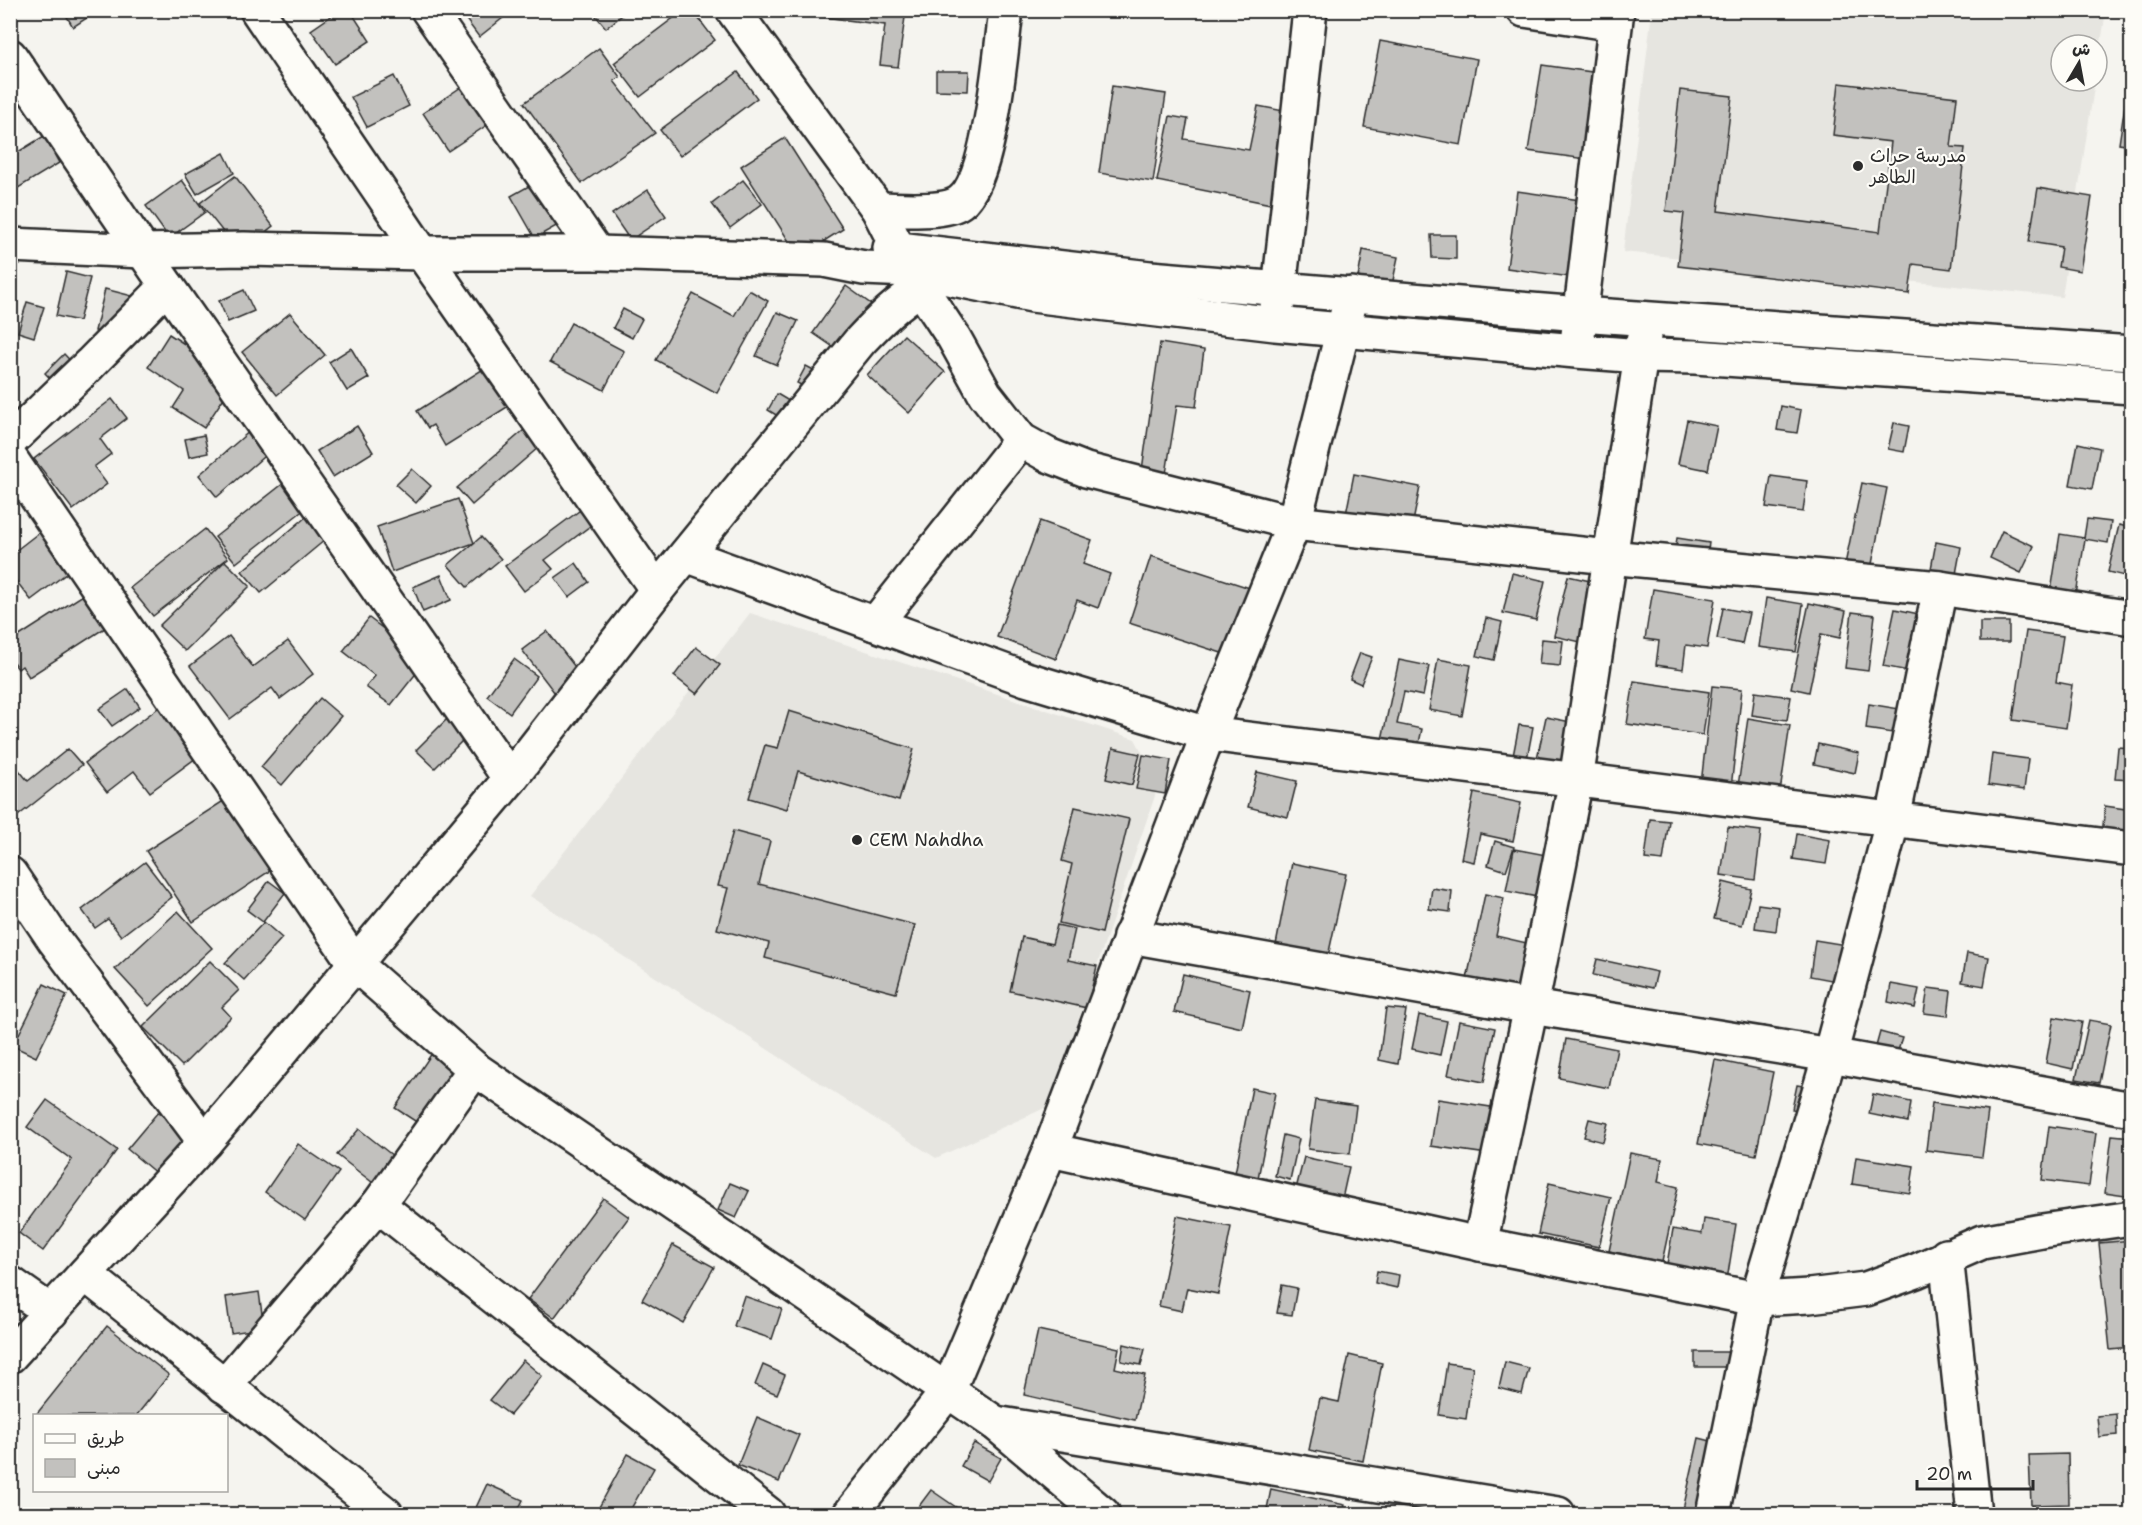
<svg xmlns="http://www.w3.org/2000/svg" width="2142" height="1525" font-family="'Shantell Sans','Playpen Sans Arabic',sans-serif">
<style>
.built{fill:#e6e5e0}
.building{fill:#c2c1be;stroke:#2b2b2b;stroke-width:1.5}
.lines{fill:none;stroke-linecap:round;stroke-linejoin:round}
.minor-casing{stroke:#2b2b2b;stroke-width:38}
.minor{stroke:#fdfcf7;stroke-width:33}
.poi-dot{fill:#2b2b2b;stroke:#fdfcf7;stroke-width:2}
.labels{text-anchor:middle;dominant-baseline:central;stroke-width:4.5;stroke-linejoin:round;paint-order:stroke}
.poi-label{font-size:18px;fill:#2b2b2b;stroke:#fdfcf7;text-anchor:start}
</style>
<rect width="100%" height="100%" fill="#f5f4ef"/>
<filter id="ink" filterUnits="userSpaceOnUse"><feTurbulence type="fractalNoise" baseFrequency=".0167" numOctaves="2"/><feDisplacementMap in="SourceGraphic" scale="12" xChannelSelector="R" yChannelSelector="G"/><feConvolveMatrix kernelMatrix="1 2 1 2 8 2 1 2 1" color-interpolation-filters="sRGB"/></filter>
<g filter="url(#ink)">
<!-- built -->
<g class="built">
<path d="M1652,11H2106L2097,68V45H2061V81H2095L2062,297L1623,252Z"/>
<path d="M750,613L1135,739L1159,784L1049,1106L936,1158L530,896Z"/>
</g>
<!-- building -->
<g class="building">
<path d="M63,10H99L73,27Z"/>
<path d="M340,10H350L370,41L335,64L311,30Z"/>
<path d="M459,10H513L479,37Z"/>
<path d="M591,10H625L626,12L606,28Z"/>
<path d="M684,10H692L715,40L640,97L614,63Z"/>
<path d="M809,10H906L898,67L880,65L885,25L809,15Z"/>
<path d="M1380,41L1477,59L1461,145L1364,127Z"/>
<path d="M599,48L620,77L614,81L655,133L582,183L524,103Z"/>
<path d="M1542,65L1613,75L1600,161L1528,151Z"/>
<path d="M936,71H969L968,91L936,90Z"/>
<path d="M738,72L757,98L680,156L660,130Z"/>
<path d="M394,76L409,106L367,127L351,97Z"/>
<path d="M467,83L493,121L448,151L423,113Z"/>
<path d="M1839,83L1957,97L1951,147L1965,148L1951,269L1913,264L1909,294L1678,266L1684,213L1666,211L1680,90L1732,96L1718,211L1880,232L1891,142L1833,135Z"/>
<path d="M2128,85L2132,86V146L2119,144Z"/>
<path d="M1112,86L1166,94L1153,182L1099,173Z"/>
<path d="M1258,106L1289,112L1271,204L1157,181L1170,116L1188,119L1184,139L1249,150Z"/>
<path d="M44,136L59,163L10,193V157Z"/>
<path d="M785,138L843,229L799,257L741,166Z"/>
<path d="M224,153L234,173L197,194L185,174Z"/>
<path d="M235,176L273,226L239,252L200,203Z"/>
<path d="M182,180L205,212L169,238L146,206Z"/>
<path d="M743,180L762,204L730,228L712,204Z"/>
<path d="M536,182L560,224L535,238L511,196Z"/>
<path d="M2038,188L2092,197L2080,271L2058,267L2061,247L2029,242Z"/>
<path d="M648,190L666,216L630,240L612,214Z"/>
<path d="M1517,191L1601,203L1591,280L1507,268Z"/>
<path d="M1431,235H1456V259L1432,258Z"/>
<path d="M1363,250L1398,257L1392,285L1358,278Z"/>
<path d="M66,272L90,278L79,321L56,316Z"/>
<path d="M846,286L875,307L842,353L813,333Z"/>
<path d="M105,289L140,298L129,339L95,331Z"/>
<path d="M244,290L254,311L228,322L219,301Z"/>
<path d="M749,290L768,301L717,393L656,360L693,294L734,316Z"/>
<path d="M27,302L44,307L34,337L18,332Z"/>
<path d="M623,309L642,319L632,338L613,328Z"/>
<path d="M777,312L798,321L777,365L756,356Z"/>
<path d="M290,313L325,355L277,395L242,352Z"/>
<path d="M571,323L624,351L604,390L550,362Z"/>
<path d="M169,334L237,378L204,428L173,408L184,391L148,367Z"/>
<path d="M904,335L945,372L909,413L867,375Z"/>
<path d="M1160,343L1204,350L1196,407L1177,405L1166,474L1142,470Z"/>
<path d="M351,348L369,378L347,391L329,362Z"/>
<path d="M64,354L81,372L61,390L45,373Z"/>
<path d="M488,366L512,404L445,446L433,425L428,428L417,411Z"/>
<path d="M806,366L827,377L818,394L797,383Z"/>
<path d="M777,394L804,410L794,426L768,410Z"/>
<path d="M112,399L127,418L100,439L111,454L94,467L107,484L73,510L34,459Z"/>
<path d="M1781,406L1801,410L1797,433L1777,430Z"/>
<path d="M1687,420L1717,426L1708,470L1678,464Z"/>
<path d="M2129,422H2132V447L2125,446Z"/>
<path d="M1894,423L1909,426L1904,452L1888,449Z"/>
<path d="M357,426L373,452L333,477L317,451Z"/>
<path d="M251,430L270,451L217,497L199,475Z"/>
<path d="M524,430L539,447L472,505L457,488Z"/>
<path d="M204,435L208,453L189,457L185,439Z"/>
<path d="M2078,443L2100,448L2092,489L2070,485Z"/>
<path d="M412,469L431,486L416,503L396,485Z"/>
<path d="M1354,474L1420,487L1411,532L1345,519Z"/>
<path d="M1771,476L1807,481L1803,512L1766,507Z"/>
<path d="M284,483L305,509L236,563L215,537Z"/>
<path d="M1862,483L1887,488L1869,579L1843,574Z"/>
<path d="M458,499L474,543L392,572L377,527Z"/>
<path d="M583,508L594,523L545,560L553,569L524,591L505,566Z"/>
<path d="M306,517L325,540L261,593L242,571Z"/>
<path d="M2087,519L2111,522L2108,543L2085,539L2075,601L2050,598L2060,534L2084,538Z"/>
<path d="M1040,521L1092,540L1083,564L1110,574L1098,608L1077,600L1056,659L997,637Z"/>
<path d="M2119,525L2132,528V545L2125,576L2108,572Z"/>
<path d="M205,529L228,558L153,616L130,588Z"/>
<path d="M41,531L71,570L31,600L10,573V555Z"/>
<path d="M2002,531L2034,546L2021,573L1990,558Z"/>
<path d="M481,537L501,559L467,587L448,565Z"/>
<path d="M1677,538L1709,543L1706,562L1674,557Z"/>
<path d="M1936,542L1961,547L1953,590L1928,585Z"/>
<path d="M1151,556L1256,590L1234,657L1129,623Z"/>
<path d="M2132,556V609L2121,607Z"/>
<path d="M225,561L250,586L185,651L159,626Z"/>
<path d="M576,563L589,582L569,597L555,578Z"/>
<path d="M1512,573L1545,581L1536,620L1503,613Z"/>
<path d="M441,575L451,600L423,612L413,587Z"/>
<path d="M1568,576L1621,588L1585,643L1554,636Z"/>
<path d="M1653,589L1715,599L1707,648L1686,645L1683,669L1656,665L1659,641L1645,639Z"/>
<path d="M83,595L105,628L29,677L22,666L18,669L10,658V642Z"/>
<path d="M1766,598L1803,604L1796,652L1759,647Z"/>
<path d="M1809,603L1846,611L1840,638L1821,634L1809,692L1791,688Z"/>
<path d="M1723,608L1749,613L1742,644L1717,639Z"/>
<path d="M1895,609L1947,620L1908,671L1883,666Z"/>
<path d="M1852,612L1875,615L1868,671L1845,668Z"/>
<path d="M369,618L426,661L391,705L366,687L375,676L343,651Z"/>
<path d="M1486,618L1502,622L1494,660L1477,656Z"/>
<rect x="1980" y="622" width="29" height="20"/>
<path d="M547,631L593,690L567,709L522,650Z"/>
<path d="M2026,631L2063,636L2056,682L2072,685L2066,728L2013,720Z"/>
<path d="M229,636L253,667L288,641L313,674L280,699L272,688L230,719L190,666Z"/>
<path d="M1542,639L1563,641L1560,666L1539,664Z"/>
<path d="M696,647L720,665L697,694L674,676Z"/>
<path d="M1360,653L1372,657L1361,684L1350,679Z"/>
<path d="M514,659L537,676L510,713L487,696Z"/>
<path d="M1438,659L1471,665L1462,716L1429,710Z"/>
<path d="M1399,660L1429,666L1423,696L1404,692L1397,724L1422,729L1416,757L1380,749Z"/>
<path d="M2132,664V738L2127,737L2131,707L2126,706Z"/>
<path d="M1634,681L1709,692L1703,735L1627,724Z"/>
<path d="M1712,686L1742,689L1731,788L1701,784Z"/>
<path d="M128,689L140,707L112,726L99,709Z"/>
<path d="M1755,692L1791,697L1787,720L1752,715Z"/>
<path d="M320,698L341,716L282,785L261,767Z"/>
<path d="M1869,704L1930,714L1927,738L1866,729Z"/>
<path d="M162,705L200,755L150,792L134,771L107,792L85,763Z"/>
<path d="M789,711L914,749L899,801L798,771L787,809L749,798L765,745L778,748Z"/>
<path d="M449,717L468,735L435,768L416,750Z"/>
<path d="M1546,717L1571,722L1560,769L1536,763Z"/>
<path d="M1748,718L1790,725L1780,792L1738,786Z"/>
<path d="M1519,725L1533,727L1527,759L1513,756Z"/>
<path d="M1818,744L1859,753L1855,773L1814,764Z"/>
<path d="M2118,747L2132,748V780L2115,779Z"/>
<path d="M1113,748L1140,754L1132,785L1106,779Z"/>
<path d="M68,749L82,765L14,819L10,814V766L14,764L28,781Z"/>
<path d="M1992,754L2028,759L2024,790L1988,785Z"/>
<path d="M1143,755L1171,760L1165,794L1136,789Z"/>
<path d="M1257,772L1297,781L1288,817L1248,807Z"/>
<path d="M1474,793L1521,803L1513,841L1480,834L1474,862L1461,859Z"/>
<path d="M228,798L274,868L193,922L146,851Z"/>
<path d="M2105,806L2132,810V840L2102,835Z"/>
<path d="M1075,807L1129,819L1102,933L1059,923L1072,864L1062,861Z"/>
<path d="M1650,819L1669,821L1663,861L1645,859Z"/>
<path d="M1728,827L1761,831L1755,880L1721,875Z"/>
<path d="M733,831L770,841L759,884L915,925L896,993L765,958L769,943L717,929L728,888L718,886Z"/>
<path d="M1797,834L1830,840L1826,864L1793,859Z"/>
<path d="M1495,841L1514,847L1506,871L1488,865Z"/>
<path d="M1514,849L1567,859L1558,901L1506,891Z"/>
<path d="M145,862L172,897L121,936L108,919L95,928L82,910Z"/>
<path d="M1292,863L1346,874L1327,961L1275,950Z"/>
<path d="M269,881L285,893L263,922L247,910Z"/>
<path d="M1723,882L1751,889L1742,925L1714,919Z"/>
<path d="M1432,888L1452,891L1450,912L1429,909Z"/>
<path d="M1485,894L1504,898L1496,936L1552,949L1543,995L1467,979Z"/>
<path d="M1758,904L1779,907L1776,931L1755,928Z"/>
<path d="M178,911L212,948L149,1006L115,969Z"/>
<path d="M264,922L282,938L244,980L225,963Z"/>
<path d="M1057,925L1075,929L1068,960L1097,966L1087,1008L1010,991L1022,937L1052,944Z"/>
<path d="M1815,940L1871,949L1864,991L1836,986L1837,981L1810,976Z"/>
<path d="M1967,953L1989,957L1984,986L1962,982Z"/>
<path d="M1597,959L1657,972L1653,988L1593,975Z"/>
<path d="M210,961L239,990L222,1007L231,1017L182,1066L143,1027Z"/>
<path d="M1183,974L1250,990L1242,1028L1174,1012Z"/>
<path d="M44,984L67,995L36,1057L13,1046Z"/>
<path d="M1891,984L1919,989L1915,1008L1888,1002Z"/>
<path d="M1928,988L1951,991L1948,1016L1924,1013Z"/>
<path d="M1386,1008L1406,1010L1398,1064L1379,1060Z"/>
<path d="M1419,1015L1447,1021L1440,1055L1412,1049Z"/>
<path d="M2054,1017L2082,1022L2073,1069L2046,1063Z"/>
<path d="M2089,1020L2111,1024L2099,1083L2076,1079Z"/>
<path d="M1459,1021L1495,1028L1484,1082L1448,1075Z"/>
<path d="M1880,1032L1902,1038L1896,1057L1875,1050Z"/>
<path d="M1566,1039L1617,1049L1609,1088L1559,1078Z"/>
<path d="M432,1053L478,1082L441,1138L395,1108Z"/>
<path d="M1715,1060L1773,1072L1756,1155L1698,1144Z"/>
<path d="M1797,1085L1834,1091L1829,1116L1792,1109Z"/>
<path d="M1252,1088L1275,1093L1258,1178L1235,1173Z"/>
<path d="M1873,1094L1911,1102L1908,1122L1869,1114Z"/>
<path d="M1438,1099L1497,1108L1502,1156L1431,1146Z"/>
<path d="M47,1100L117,1150L43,1251L19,1233L72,1160L27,1127Z"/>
<path d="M1315,1100L1356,1106L1350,1154L1308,1149Z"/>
<path d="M1932,1103L1988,1111L1982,1157L1926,1150Z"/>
<path d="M158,1112L212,1157L181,1194L127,1149Z"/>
<path d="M1589,1119L1608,1123L1603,1142L1584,1137Z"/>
<path d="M2049,1126L2096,1133L2089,1186L2042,1180Z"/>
<path d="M359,1129L407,1167L386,1193L337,1155Z"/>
<path d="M1283,1135L1299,1139L1290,1180L1275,1176Z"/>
<path d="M2112,1135L2132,1137V1197L2105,1193Z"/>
<path d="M298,1144L339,1172L305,1220L265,1192Z"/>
<path d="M1630,1153L1662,1159L1658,1182L1678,1187L1662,1262L1609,1251Z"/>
<path d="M1304,1157L1349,1167L1342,1199L1296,1189Z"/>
<path d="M1856,1157L1914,1166L1910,1193L1852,1184Z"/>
<path d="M730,1183L749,1191L736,1218L718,1210Z"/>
<path d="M1549,1183L1611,1197L1599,1247L1538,1234Z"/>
<path d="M603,1198L629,1217L554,1318L528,1299Z"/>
<path d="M1177,1216L1231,1227L1218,1294L1187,1288L1182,1311L1159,1306Z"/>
<path d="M1704,1219L1736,1224L1727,1280L1666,1270L1673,1229L1702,1234Z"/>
<path d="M2132,1240V1348L2110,1350L2099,1243Z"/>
<path d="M673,1245L714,1267L683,1323L642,1300Z"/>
<path d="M1377,1271L1399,1275L1397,1288L1375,1283Z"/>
<path d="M1282,1285L1297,1288L1292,1315L1277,1313Z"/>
<path d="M259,1292L264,1328L231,1333L226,1297Z"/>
<path d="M744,1296L782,1309L772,1339L734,1326Z"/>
<path d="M107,1326L169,1375L136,1416H35Z"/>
<path d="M1038,1330L1119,1348L1115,1368L1145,1375L1135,1420L1024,1395Z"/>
<path d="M1124,1344L1145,1349L1141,1365L1121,1361Z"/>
<rect x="1695" y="1352" width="35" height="15"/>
<path d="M1349,1355L1382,1363L1363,1461L1309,1450L1320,1398L1339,1402Z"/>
<path d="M523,1360L542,1376L510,1415L490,1400Z"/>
<path d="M1505,1362L1529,1368L1522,1394L1499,1388Z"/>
<path d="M1447,1363L1473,1367L1466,1419L1439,1415Z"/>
<path d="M763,1365L785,1375L777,1394L755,1385Z"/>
<path d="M2116,1414L2117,1435L2099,1437L2097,1416Z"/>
<path d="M757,1417L799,1435L779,1482L738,1465Z"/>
<path d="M1699,1438L1731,1446L1715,1514H1682Z"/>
<path d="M974,1443L1001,1458L988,1481L961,1466Z"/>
<path d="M628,1454L654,1468L628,1514H603L597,1511Z"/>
<path d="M2068,1454L2069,1504L2031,1505L2029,1455Z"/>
<path d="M487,1484L523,1500L516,1514H473Z"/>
<path d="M1271,1489L1345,1505L1343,1514H1266Z"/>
<path d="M931,1490L966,1514H913Z"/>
</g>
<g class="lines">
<defs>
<g id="minor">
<path d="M257,10L422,253L657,590"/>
<path d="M428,10L597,253"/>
<path d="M733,10L878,209L909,270L954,338L985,394L1021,440L1048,455L1086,470L1294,523L1609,557L1940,588L2132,618"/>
<path d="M1524,10L1615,24"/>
<path d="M10,56L167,286L510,779"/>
<path d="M878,209C899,209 943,214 960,202C991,180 1001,49 1006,10"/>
<path d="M10,245L143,251L244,249L422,253H597L824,260L864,268L909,270L1032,295L1275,324L1576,351L1641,356L1695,357L2132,387"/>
<path d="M890,248L1150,278L1580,314L2132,353"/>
<path d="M1277,308L1310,10"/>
<path d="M1578,335L1617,10"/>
<path d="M10,441L90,364L167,286"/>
<path d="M10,458L355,964L475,1069L995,1423L1103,1514"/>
<path d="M686,555L1026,679L1208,734L2132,849"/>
<path d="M875,624L1021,440"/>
<path d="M10,874L55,941L205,1142"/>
<path d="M1130,936L1531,1007L1830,1055L2132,1109"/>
<path d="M1050,1150L1480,1244L1757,1299L1809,1296L1866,1289L1916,1271L1982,1242L2042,1231L2132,1218"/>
<path d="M378,1205L768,1514"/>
<path d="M1480,1244L1531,1007L1576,780L1644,336"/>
<path d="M1946,1256L1974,1514"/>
<path d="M85,1274L386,1514"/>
<path d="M10,1283L51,1312"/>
<path d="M10,1356L205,1142L355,964L510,779L657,590L860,341C879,321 897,303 920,289"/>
<path d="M224,1386L378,1205L475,1069"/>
<path d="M995,1423L1558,1514"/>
<path d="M850,1514L948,1391L1050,1150L1208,734L1294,523L1352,294"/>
<path d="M1713,1514L1757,1299L1830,1055L1893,819L1940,588"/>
</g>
</defs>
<!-- minor casing -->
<use href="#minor" class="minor-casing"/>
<!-- minor -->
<use href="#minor" class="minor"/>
</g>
</g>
<!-- markers -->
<g class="poi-dot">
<circle cx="1858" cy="166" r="6"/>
<circle cx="857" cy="840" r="6"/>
</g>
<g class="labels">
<!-- poi labels -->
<g class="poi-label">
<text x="1870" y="156">مدرسة حراث<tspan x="1870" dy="21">الطاهر</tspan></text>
<text x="869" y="840">CEM Nahdha</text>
</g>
</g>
<!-- margin -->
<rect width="2142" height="1525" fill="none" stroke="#fdfcf7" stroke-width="36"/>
<rect x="18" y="18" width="2106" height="1489" fill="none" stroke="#2b2b2b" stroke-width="2" filter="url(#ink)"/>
<!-- legend -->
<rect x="33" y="1414" width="195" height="78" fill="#fdfcf7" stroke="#a9a8a5" stroke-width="1.5"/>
<rect x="45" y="1434" width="30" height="9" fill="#fdfcf7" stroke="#a9a8a5" stroke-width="1.5"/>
<text x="87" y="1444" font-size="18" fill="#2b2b2b">طريق</text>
<rect x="45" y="1459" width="30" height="18" fill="#c2c1be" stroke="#a9a8a5" stroke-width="1.5"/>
<text x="87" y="1474" font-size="18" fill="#2b2b2b">مبنى</text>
<!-- north arrow -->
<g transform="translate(2079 63) rotate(10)"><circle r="28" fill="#fdfcf7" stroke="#a9a8a5" stroke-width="1.5"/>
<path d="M0-4.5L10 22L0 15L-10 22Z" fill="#2b2b2b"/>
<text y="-9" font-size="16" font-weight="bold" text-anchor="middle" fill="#2b2b2b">ش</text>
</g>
<!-- scale -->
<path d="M1917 1480v9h116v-9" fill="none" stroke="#2b2b2b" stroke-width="3"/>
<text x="1926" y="1480" font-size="18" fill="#2b2b2b" stroke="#fdfcf7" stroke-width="4.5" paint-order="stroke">20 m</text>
</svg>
